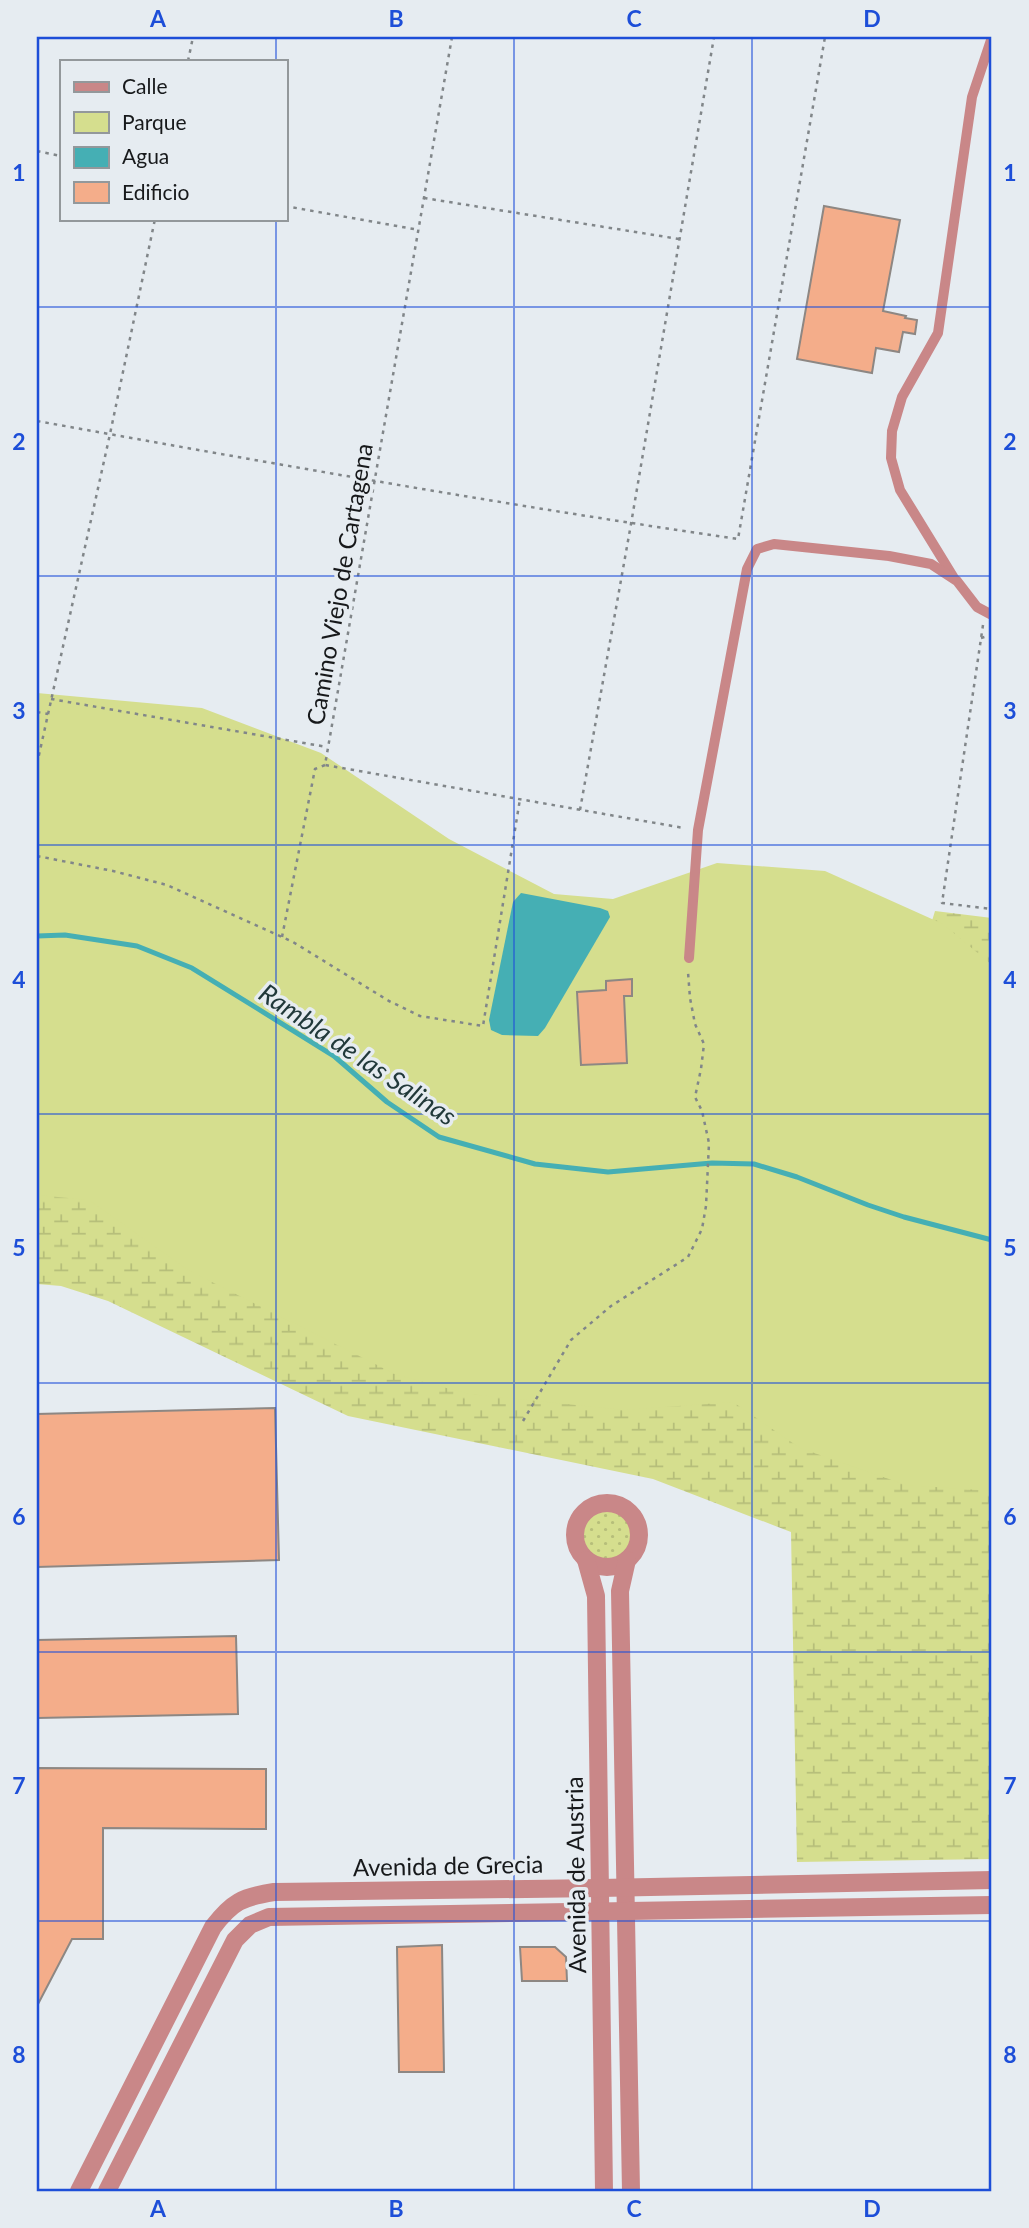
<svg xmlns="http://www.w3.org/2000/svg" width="1029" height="2228" font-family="Lato,sans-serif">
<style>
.grass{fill:url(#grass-dots)}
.wetland{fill:url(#wetland-marsh)}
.park{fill:#d5de8e}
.water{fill:#45afb4}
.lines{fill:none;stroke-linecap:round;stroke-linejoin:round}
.stream{stroke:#45afb4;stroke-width:5}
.building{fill:#f4ad8a;stroke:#8d8783;stroke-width:2}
.path{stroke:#818689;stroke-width:2.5;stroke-dasharray:3.5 5;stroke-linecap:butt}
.lane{stroke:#c98788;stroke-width:10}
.street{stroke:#c98788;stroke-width:18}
.grid{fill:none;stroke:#1d4ed8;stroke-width:2;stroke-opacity:0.55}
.labels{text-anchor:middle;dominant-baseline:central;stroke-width:7;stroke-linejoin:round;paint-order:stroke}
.street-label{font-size:24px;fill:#17191b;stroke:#e6ecf1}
.water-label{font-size:26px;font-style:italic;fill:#21393a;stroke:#e6ecf1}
.neatline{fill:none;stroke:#1d4ed8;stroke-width:2.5}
.grid-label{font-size:23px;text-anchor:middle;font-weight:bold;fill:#1d4ed8}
</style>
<defs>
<pattern id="grass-dots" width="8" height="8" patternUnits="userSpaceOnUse" patternTransform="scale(1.75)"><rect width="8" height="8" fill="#d5de8e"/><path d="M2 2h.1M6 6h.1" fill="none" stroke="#b6be7a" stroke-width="1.8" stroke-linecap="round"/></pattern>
<pattern id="wetland-marsh" width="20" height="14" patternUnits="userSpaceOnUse" patternTransform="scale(1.75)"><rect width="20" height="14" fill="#d5de8e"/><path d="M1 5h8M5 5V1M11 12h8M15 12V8" fill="none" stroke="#b6be7a"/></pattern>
</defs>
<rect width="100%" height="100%" fill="#e6ecf1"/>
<!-- grass -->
<circle class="grass" cx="607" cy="1535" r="26"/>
<!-- wetland -->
<path class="wetland" d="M37,870L920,960L935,911L992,918V1859L797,1862L791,1532L653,1479L348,1416L108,1301L61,1286L37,1284Z"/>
<!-- park -->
<path class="park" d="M37,693L202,708L321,753L449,839L554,894L613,899L717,863L825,871L943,924L992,965V1491L906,1485L800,1448L733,1402L624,1410L469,1394L397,1375L188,1270L89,1200L37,1195Z"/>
<!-- water -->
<path class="water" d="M521,893L600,908L608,911L610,917L545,1028L538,1036L502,1035L491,1030L489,1020L513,902Z"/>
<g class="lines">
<!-- stream -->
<path class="stream" d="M37,936L65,935L137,946L192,968L334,1056L387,1102L439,1137L535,1164L608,1172L712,1163L754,1164L797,1177L868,1205L904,1217L992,1240"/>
</g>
<!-- building -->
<g class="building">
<path d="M824,206L900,220L883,311L906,316L905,318L917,320L915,334L903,332L899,352L876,348L872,373L797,359Z"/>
<path d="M632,979V996H624L627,1063L581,1065L577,992L606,990V981Z"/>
<path d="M275,1408L279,1560L37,1567V1414Z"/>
<path d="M236,1636L238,1714L37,1718V1640Z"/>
<path d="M37,1768L266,1769V1829L103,1828V1939H72L37,2006Z"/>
<path d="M442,1945L444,2072H399L397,1947Z"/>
<path d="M520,1947H555L566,1957L567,1981H522Z"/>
</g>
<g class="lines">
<!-- path -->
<g class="path">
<path d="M452,37L325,765L684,828"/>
<path d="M188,61L193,37"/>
<path d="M37,151L61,156"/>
<path d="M424,198L679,239"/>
<path d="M285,206L419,230"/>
<path d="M37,421C270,463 504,505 738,539L825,37"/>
<path d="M983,625L942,903L992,909"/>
<path d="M981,638L992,635"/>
<path d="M51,699L327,747"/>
<path d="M37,712L48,714"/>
<path d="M37,764L110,434L155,219"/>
<path d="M580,810L631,524L714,37"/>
<path d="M37,856L113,871L167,885L293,942L389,1001L420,1016L483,1026L520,799"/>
<path d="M282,937L315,769L325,765"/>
<path d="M523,1421L571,1340L611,1306L688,1257L702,1229L706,1206L709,1143L702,1111L695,1097L701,1069L704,1044L695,1024L690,998L688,972"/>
</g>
<!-- lane -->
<g class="lane">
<path d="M954,578L900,490L891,458L892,431L902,397L938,333L972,97L992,37"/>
<path d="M689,958L698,830L747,569L757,549L774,544L889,556L931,564L957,581L977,607L992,615"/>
</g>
<!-- street -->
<g class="street">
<circle cx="607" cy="1535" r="32"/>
<path d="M586,1560L596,1596L604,2191"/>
<path d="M627,1560L620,1591L631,2191"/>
<path d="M79,2191L213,1927C232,1902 242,1897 274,1892L600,1888L992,1880"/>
<path d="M107,2191L235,1940L250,1925L269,1917L992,1905"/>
</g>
</g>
<!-- grid -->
<path class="grid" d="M276,37V61M514,37V2191M752,37V2191M276,219V2191M37,307H992M37,576H992M37,845H992M37,1114H992M37,1383H992M37,1652H992M37,1921H992"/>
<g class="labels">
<!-- street labels -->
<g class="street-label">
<text transform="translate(339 584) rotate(-80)">Camino Viejo de Cartagena</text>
<text transform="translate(448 1865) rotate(-1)">Avenida de Grecia</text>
<text transform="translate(575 1875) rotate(-91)">Avenida de Austria</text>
</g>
<!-- water labels -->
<g class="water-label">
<text transform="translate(358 1054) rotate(34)">Rambla de las Salinas</text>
</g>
</g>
<!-- border -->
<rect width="1029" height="2228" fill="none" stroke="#e6ecf1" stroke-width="77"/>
<!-- legend -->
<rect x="60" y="60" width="228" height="161" fill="#e6ecf1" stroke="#93989b" stroke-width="2"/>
<rect x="74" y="82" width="35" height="10" fill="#c98788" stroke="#93989b" stroke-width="2"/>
<text x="122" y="94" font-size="21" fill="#17191b">Calle</text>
<rect x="74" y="112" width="35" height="21" fill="#d5de8e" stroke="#93989b" stroke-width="2"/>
<text x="122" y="130" font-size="21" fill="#17191b">Parque</text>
<rect x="74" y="147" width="35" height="21" fill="#45afb4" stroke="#93989b" stroke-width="2"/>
<text x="122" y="164" font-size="21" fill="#17191b">Agua</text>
<rect x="74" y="182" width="35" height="21" fill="#f4ad8a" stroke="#93989b" stroke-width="2"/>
<text x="122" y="200" font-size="21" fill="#17191b">Edificio</text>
<rect x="38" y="38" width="952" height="2152" class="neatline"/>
<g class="grid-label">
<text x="158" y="27">A</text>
<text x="396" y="27">B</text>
<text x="634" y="27">C</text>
<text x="872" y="27">D</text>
<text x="19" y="181">1</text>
<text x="1010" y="181">1</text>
<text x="19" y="450">2</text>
<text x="1010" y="450">2</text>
<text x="19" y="719">3</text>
<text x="1010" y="719">3</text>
<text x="19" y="988">4</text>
<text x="1010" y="988">4</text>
<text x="19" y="1256">5</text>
<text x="1010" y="1256">5</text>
<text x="19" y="1525">6</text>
<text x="1010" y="1525">6</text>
<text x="19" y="1794">7</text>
<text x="1010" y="1794">7</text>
<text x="19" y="2063">8</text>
<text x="1010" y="2063">8</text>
<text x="158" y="2217">A</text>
<text x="396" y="2217">B</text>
<text x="634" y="2217">C</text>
<text x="872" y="2217">D</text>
</g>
</svg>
